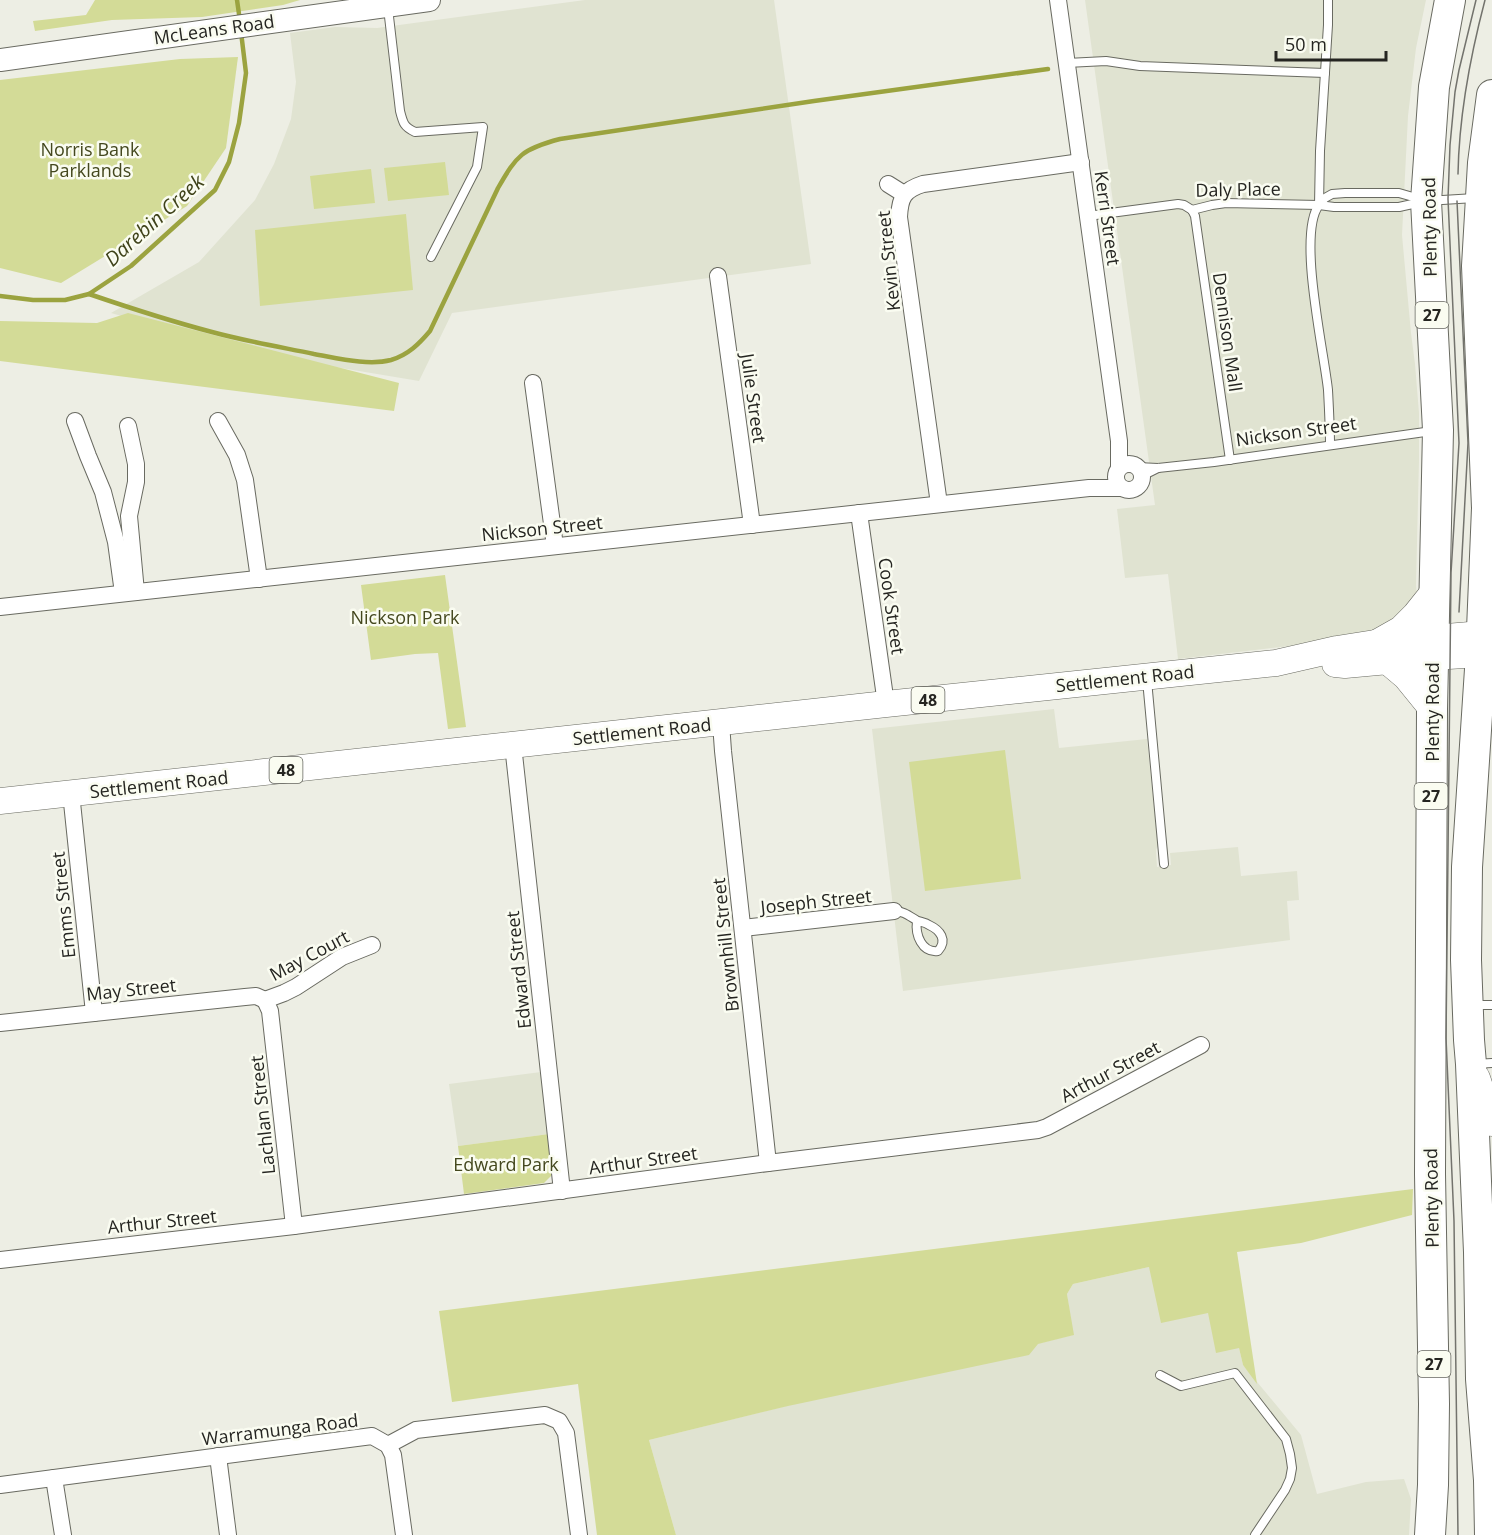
<svg xmlns="http://www.w3.org/2000/svg" width="1492" height="1535" font-family="'Open Sans',sans-serif">
<style>
.built{fill:#e0e3d1}
.green{fill:#d3db97}
.lines{fill:none;stroke-linecap:round;stroke-linejoin:round}
.stream{stroke:#9ba33f;stroke-width:4.5}
.lane-casing{stroke:#696a61;stroke-width:10}
.street-casing{stroke:#696a61;stroke-width:18}
.secondary-casing{stroke:#696a61;stroke-width:24}
.primary-casing{stroke:#696a61;stroke-width:27}
.highway-casing{stroke:#696a61;stroke-width:32}
.lane{stroke:#fff;stroke-width:8}
.street{stroke:#fff;stroke-width:16}
.secondary{stroke:#fff;stroke-width:22}
.primary{stroke:#fff;stroke-width:26}
.highway{stroke:#fff;stroke-width:30}
.tram{stroke:#73736d;stroke-width:1.5}
.labels{text-anchor:middle;dominant-baseline:central;stroke-width:5;stroke-linejoin:round;paint-order:stroke}
.shield{fill:#fafcf1;stroke:#65665f;stroke-width:1.5}
.shield-label{font-size:16px;font-weight:bold;fill:#252521}
.street-label{font-size:18px;fill:#252521;stroke:#fafcf1}
.park-label{font-size:18px;fill:#44481e;stroke:#fafcf1}
.water-label{font-size:20px;font-style:italic;fill:#3f431a;stroke:#fafcf1}
</style>
<rect width="100%" height="100%" fill="#edeee4"/>
<!-- built -->
<g class="built">
<path d="M585,0H774L811,264L452,313L419,381L251,353L111,313L199,262L255,200L274,164L291,119L296,82L290,33L335,27L377,28Z"/>
<path d="M1085,0H1426L1416,48L1408,116L1402,235L1411,333L1415,364L1419,413V460L1416,585L1418,609L1373,636L1178,659L1168,574L1125,578L1117,509L1155,505Z"/>
<path d="M1054,709L1059,748L1147,739L1158,845L1156,850L1157,867L1171,865L1170,853L1238,847L1241,876L1297,871L1299,900L1287,901L1290,940L903,991L872,729Z"/>
<path d="M541,1072L549,1134L458,1146L449,1084Z"/>
<path d="M1149,1267L1208,1313L1239,1348L1243,1365L1301,1435L1317,1494L1366,1482L1404,1479L1411,1499L1409,1535H676L649,1440L1073,1335L1067,1294L1073,1284Z"/>
</g>
<!-- green -->
<g class="green">
<path d="M95,0H300L283,5L202,17L112,20L35,31L33,21L86,15Z"/>
<path d="M238,57L226,148L187,206L61,283L0,268V80L180,59Z"/>
<path d="M445,162L449,195L388,201L384,168Z"/>
<path d="M371,169L375,203L314,209L310,176Z"/>
<path d="M406,214L413,290L260,306L255,230Z"/>
<path d="M128,313L399,383L394,411L0,361V321L97,323Z"/>
<path d="M445,575L466,727L448,729L438,653L415,654L371,660L361,585Z"/>
<path d="M1005,750L1021,879L925,891L909,762Z"/>
<path d="M549,1134L554,1167L551,1176L544,1183L464,1194L458,1146Z"/>
<path d="M1413,1189L1412,1215L1301,1243L1237,1252L1257,1384L1243,1365L1239,1348L1216,1353L1208,1313L1161,1323L1149,1267L1073,1284L1067,1294L1074,1335L1038,1344L1029,1355L788,1406L649,1440L676,1535H597L578,1384L452,1402L439,1311Z"/>
</g>
<g class="lines">
<!-- stream -->
<g class="stream">
<path d="M237,0L240,21"/>
<path d="M89,294C130,308 170,321 212,332C245,341 280,347 314,354C337,358 368,366 391,360C408,355 419,344 430,331L498,188C517,155 522,149 560,139L814,101L1048,69"/>
<path d="M0,296L33,300H65L89,294L131,266L215,190L229,162L239,123L246,73L241,32"/>
</g>
<defs>
<g id="lane">
<path d="M1328,0V25L1320,151L1319,205C1297,234 1324,351 1328,390C1329,409 1330,427 1330,445"/>
<path d="M388,8L400,111C403,123 404,127 415,132L483,127L477,167L431,257"/>
<path d="M1067,63L1106,61L1140,66L1325,73"/>
<path d="M1319,205L1325,198L1332,194L1345,193H1399L1420,199"/>
<path d="M1192,210L1212,205L1226,203L1319,205L1334,207H1399L1426,201L1475,198"/>
<path d="M1192,210L1195,216L1230,460"/>
<path d="M1088,216L1178,204L1184,205L1192,210"/>
<path d="M1137,467L1158,468L1214,462L1432,431"/>
<path d="M1142,476L1158,468"/>
<path d="M1147,680L1164,864"/>
<path d="M894,911C903,911 908,915 916,920C920,922 925,922 929,925C940,930 948,940 938,951C922,953 915,935 917,921"/>
<path d="M1474,1005H1492"/>
<path d="M1474,1064L1492,1063"/>
<path d="M1160,1375L1181,1386L1235,1373L1286,1439L1290,1454L1292,1468L1290,1479L1285,1490L1255,1535"/>
</g>
<g id="street">
<path d="M1058,0L1119,441V467"/>
<path d="M888,184L904,194"/>
<path d="M718,276L752,525"/>
<path d="M533,383L555,546"/>
<path d="M75,421L88,456L103,492L116,542L123,593"/>
<path d="M218,421L237,455L245,480L259,579"/>
<path d="M128,426L136,464V482L129,516L136,592"/>
<circle cx="1129" cy="477" r="13"/>
<path d="M939,504L899,217C900,197 904,190 923,184L1081,162"/>
<path d="M859,513L886,704"/>
<path d="M0,607L1089,488H1121"/>
<path d="M721,723L723,751L768,1163"/>
<path d="M513,745L562,1191"/>
<path d="M71,793L94,1013"/>
<path d="M743,928L894,911"/>
<path d="M265,1000L270,1011L294,1226"/>
<path d="M265,1000L284,993L296,987L342,957L372,945"/>
<path d="M0,1023L245,997L256,996L265,1000"/>
<path d="M0,1260L294,1226L768,1163L1038,1130L1047,1127L1201,1045"/>
<path d="M388,1445L393,1455L404,1535"/>
<path d="M218,1456L228,1535"/>
<path d="M54,1478L63,1535"/>
<path d="M0,1485L372,1436L388,1445L416,1430L545,1415L559,1421L566,1433L579,1535"/>
</g>
<path id="secondary" d="M0,60L429,0"/>
<g id="primary">
<path d="M1378,642L1401,629L1415,615L1435,590"/>
<path d="M1387,661L1406,677L1432,709"/>
<path d="M1335,664L1345,665L1432,657L1481,654"/>
<path d="M0,801L886,704L1276,663L1337,649L1375,643L1482,634"/>
<path d="M1477,1078L1492,1123"/>
</g>
<g id="highway">
<path d="M1430,1535L1433,1485L1434,1404L1430,1174L1432,709L1438,430L1426,201L1434,87L1450,0"/>
<path d="M1490,1535L1489,1480L1481,1379L1479,1252L1471,1064L1469,1040L1466,960L1467,867L1481,654L1487,508L1477,266L1483,163L1492,95"/>
</g>
</defs>
<!-- lane casing -->
<use href="#lane" class="lane-casing"/>
<!-- street casing -->
<use href="#street" class="street-casing"/>
<!-- secondary casing -->
<use href="#secondary" class="secondary-casing"/>
<!-- primary casing -->
<use href="#primary" class="primary-casing"/>
<!-- highway casing -->
<use href="#highway" class="highway-casing"/>
<!-- lane -->
<use href="#lane" class="lane"/>
<!-- street -->
<use href="#street" class="street"/>
<!-- secondary -->
<use href="#secondary" class="secondary"/>
<!-- primary -->
<use href="#primary" class="primary"/>
<!-- highway -->
<use href="#highway" class="highway"/>
<!-- tram -->
<g class="tram">
<path d="M1458,174C1459,115 1470,57 1485,0"/>
<path d="M1457,201L1468,443L1459,612"/>
<path d="M1458,1535L1454,1221L1446,1038L1451,573L1459,443L1448,199L1450,145L1455,92L1459,70L1476,0"/>
</g>
</g>
<g class="labels">
<!-- shield labels -->
<g class="shield">
<rect x="1415.5" y="302" width="33" height="26" rx="4.5"/>
<rect x="911.5" y="687" width="33" height="26" rx="4.5"/>
<rect x="269.5" y="757" width="33" height="26" rx="4.5"/>
<rect x="1414.5" y="783" width="33" height="26" rx="4.5"/>
<rect x="1417.5" y="1351" width="33" height="26" rx="4.5"/>
</g>
<g class="shield-label">
<text x="1432" y="315">27</text>
<text x="928" y="700">48</text>
<text x="286" y="770">48</text>
<text x="1431" y="796">27</text>
<text x="1434" y="1364">27</text>
</g>
<!-- street labels -->
<g class="street-label">
<text transform="translate(214 29) rotate(-8)">McLeans Road</text>
<text transform="translate(1238 189) rotate(-1)">Daly Place</text>
<text transform="translate(1108 218) rotate(82)">Kerri Street</text>
<text transform="translate(1429 227) rotate(-91)">Plenty Road</text>
<text transform="translate(888 261) rotate(-96)">Kevin Street</text>
<text transform="translate(1228 332) rotate(82)">Dennison Mall</text>
<text transform="translate(754 398) rotate(82)">Julie Street</text>
<text transform="translate(1296 431) rotate(-8)">Nickson Street</text>
<text transform="translate(542 528) rotate(-6)">Nickson Street</text>
<text transform="translate(892 606) rotate(82)">Cook Street</text>
<text transform="translate(1125 678) rotate(-6)">Settlement Road</text>
<text transform="translate(1432 712) rotate(-90)">Plenty Road</text>
<text transform="translate(642 731) rotate(-6)">Settlement Road</text>
<text transform="translate(159 784) rotate(-6)">Settlement Road</text>
<text transform="translate(816 901) rotate(-6)">Joseph Street</text>
<text transform="translate(63 905) rotate(-96)">Emms Street</text>
<text transform="translate(725 945) rotate(-96)">Brownhill Street</text>
<text transform="translate(309 955) rotate(-28)">May Court</text>
<text transform="translate(518 970) rotate(-96)">Edward Street</text>
<text transform="translate(131 989) rotate(-6)">May Street</text>
<text transform="translate(1110 1071) rotate(-28)">Arthur Street</text>
<text transform="translate(262 1115) rotate(-96)">Lachlan Street</text>
<text transform="translate(643 1160) rotate(-8)">Arthur Street</text>
<text transform="translate(1431 1198) rotate(-91)">Plenty Road</text>
<text transform="translate(162 1221) rotate(-6)">Arthur Street</text>
<text transform="translate(280 1429) rotate(-7)">Warramunga Road</text>
</g>
<!-- park labels -->
<g class="park-label">
<text x="90" y="149">Norris Bank<tspan x="90" dy="21">Parklands</tspan></text>
<text x="405" y="617">Nickson Park</text>
<text x="506" y="1164">Edward Park</text>
</g>
<!-- water labels -->
<g class="water-label">
<text transform="translate(154 220) rotate(-42)">Darebin Creek</text>
</g>
</g>
<!-- scale -->
<path d="M1276 51v9h110v-9" fill="none" stroke="#252521" stroke-width="3"/>
<text x="1285" y="51" font-size="18" fill="#252521" stroke="#fafcf1" stroke-width="4.5" paint-order="stroke">50 m</text>
</svg>
